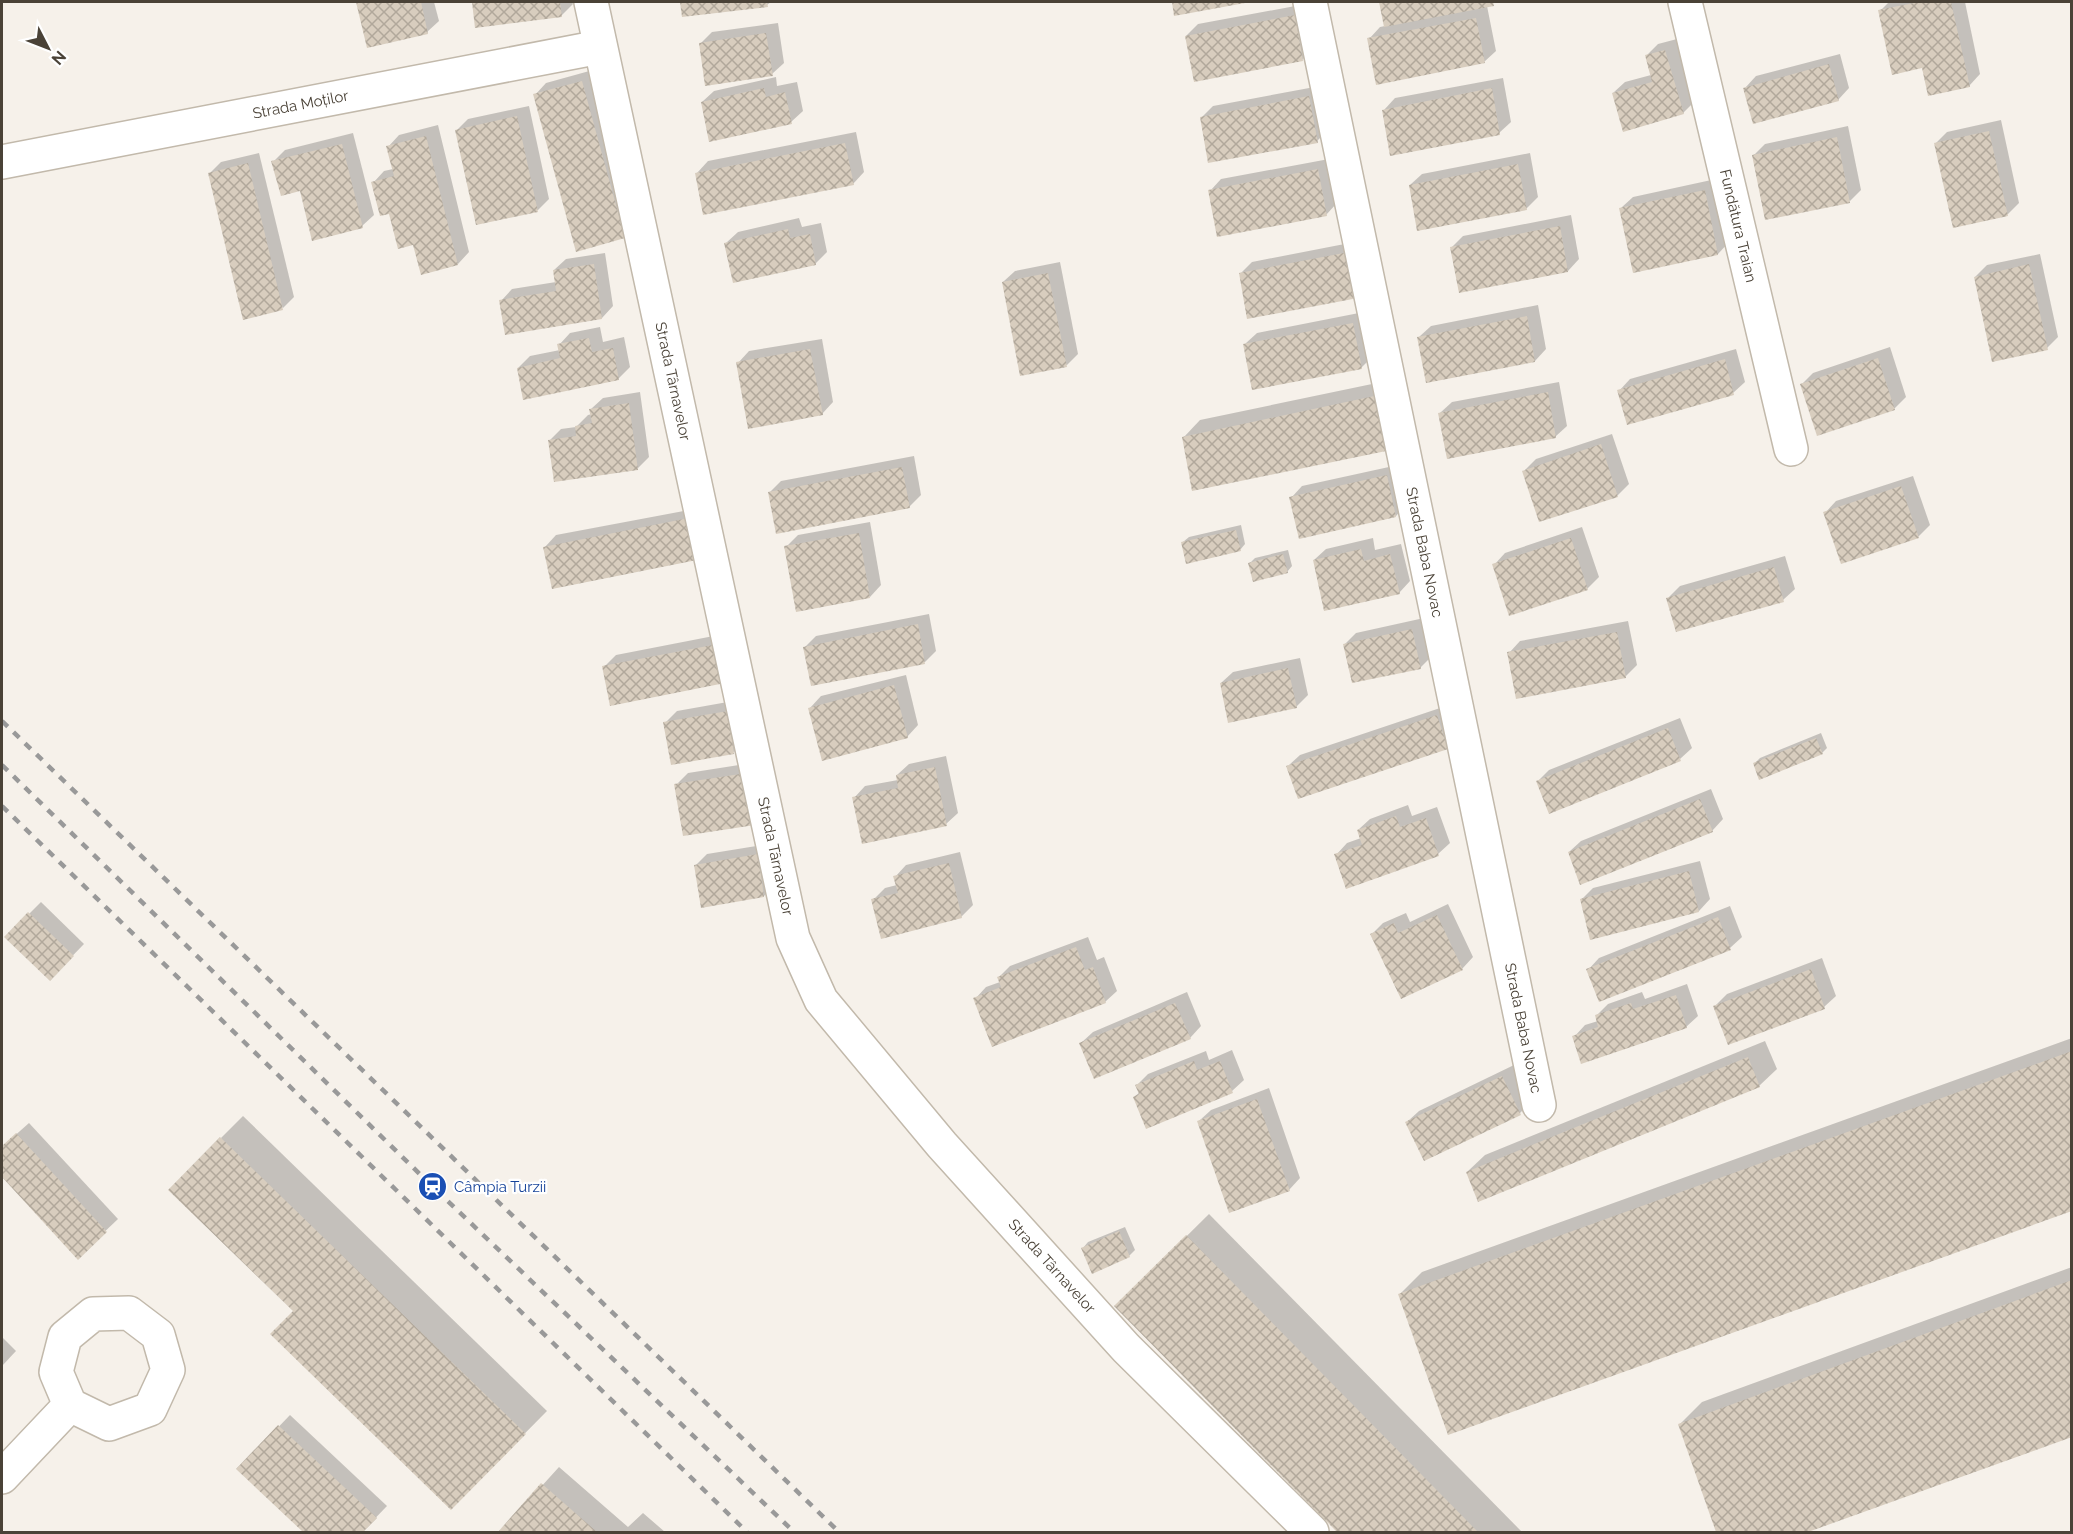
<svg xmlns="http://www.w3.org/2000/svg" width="2073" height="1534" font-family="Raleway,sans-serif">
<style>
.shadow{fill:#0003}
.building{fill:url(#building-cross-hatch)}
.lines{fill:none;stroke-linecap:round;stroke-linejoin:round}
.minor-casing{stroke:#c2b9ab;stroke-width:36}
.minor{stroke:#fff;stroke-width:33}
.rail{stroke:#999;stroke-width:4.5;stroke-dasharray:8 8;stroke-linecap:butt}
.labels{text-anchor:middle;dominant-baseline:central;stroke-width:4.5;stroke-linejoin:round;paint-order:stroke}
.street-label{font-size:15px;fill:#4a4237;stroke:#fff}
.transit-label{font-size:15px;fill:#164399;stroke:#fff;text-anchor:start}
</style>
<defs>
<pattern id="building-cross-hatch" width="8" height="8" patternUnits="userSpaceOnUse" patternTransform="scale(1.5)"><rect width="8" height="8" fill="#d8cdbe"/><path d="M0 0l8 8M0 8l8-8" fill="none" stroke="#b1a89b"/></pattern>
</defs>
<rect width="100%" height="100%" fill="#f6f1ea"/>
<!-- shadow -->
<g class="shadow">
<path d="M358,2H434L439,21L427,32L368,46Z"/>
<path d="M474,2H572L573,4L561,16L477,26Z"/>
<path d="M681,2H771L767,5L683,16Z"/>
<path d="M1173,2H1242L1176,14Z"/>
<path d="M1381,2H1496L1487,6L1496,51L1484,62L1369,39L1380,27L1385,26Z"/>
<path d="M1889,2H1965L1980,74L1969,86L1923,67L1880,11Z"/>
<path d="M1306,4L1314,48L1302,60L1186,36L1198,24Z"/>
<path d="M778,23L784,63L772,74L700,44L712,32Z"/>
<path d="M1677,39L1695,101L1683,113L1613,93L1625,82L1651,75L1646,56L1658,44Z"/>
<path d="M1840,54L1849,88L1838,100L1745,88L1756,76Z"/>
<path d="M593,70L635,225L624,237L535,95L546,83Z"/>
<path d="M776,77L777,86L797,82L803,111L791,122L702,102L714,91Z"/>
<path d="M1503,78L1511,122L1499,133L1384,110L1395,98Z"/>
<path d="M1320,86L1328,130L1317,141L1201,118L1213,106Z"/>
<path d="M529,106L549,199L538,210L477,224L456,131L468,119Z"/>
<path d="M2001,120L2019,203L2007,215L1936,143L1947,132Z"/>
<path d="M438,125L469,252L458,264L390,213L373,183L384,171L393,169L388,147L399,135Z"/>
<path d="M1848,126L1861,190L1850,201L1753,156L1765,144Z"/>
<path d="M856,132L864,172L853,184L697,173L708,161Z"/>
<path d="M353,133L374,215L362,226L301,189L273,162L285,150Z"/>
<path d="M259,153L294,297L283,308L209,174L221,162Z"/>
<path d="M1530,153L1538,197L1526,209L1410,185L1422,174Z"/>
<path d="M1329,159L1337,203L1326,215L1210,191L1221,179Z"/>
<path d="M1716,179L1729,242L1718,254L1634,271L1621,208L1633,197Z"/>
<path d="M1571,215L1579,259L1568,271L1452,247L1463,236Z"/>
<path d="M799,218L802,227L821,223L827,252L815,264L726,243L738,232Z"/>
<path d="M1360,241L1357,297L1241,273L1252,262Z"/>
<path d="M605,253L613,306L602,318L501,301L512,289L556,282L554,270L566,259Z"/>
<path d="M2040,254L2058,337L2047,348L1975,277L1987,265Z"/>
<path d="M1060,262L1078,354L1067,365L1022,375L1003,282L1015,271Z"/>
<path d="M1538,305L1546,349L1535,361L1419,337L1431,326Z"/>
<path d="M1364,312L1373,356L1361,368L1245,344L1257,333Z"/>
<path d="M600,327L603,342L624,337L630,367L619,378L518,368L530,356L560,350L559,345L570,333Z"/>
<path d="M822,339L833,402L822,414L738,363L749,351Z"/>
<path d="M1890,347L1906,397L1895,408L1818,434L1802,384L1813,373Z"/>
<path d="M1736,349L1745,382L1733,393L1619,391L1630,379Z"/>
<path d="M1396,379L1407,431L1183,438L1200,420Z"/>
<path d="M1559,382L1567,426L1555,437L1440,413L1452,402Z"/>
<path d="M640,392L649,457L638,468L549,441L561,429L576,427L588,415L592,414L591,409L603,398Z"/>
<path d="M1612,434L1629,484L1618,495L1540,521L1524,471L1536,459Z"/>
<path d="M914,456L921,495L909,507L769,493L781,481Z"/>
<path d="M1398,465L1407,504L1396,516L1291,498L1302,486Z"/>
<path d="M1913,476L1930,525L1918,537L1825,513L1836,501Z"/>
<path d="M705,507L713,546L545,547L556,535Z"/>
<path d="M870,522L881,585L870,597L786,547L798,535Z"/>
<path d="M1241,525L1245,544L1240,550L1183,542L1189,537Z"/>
<path d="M1582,527L1599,577L1587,589L1494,565L1505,553Z"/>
<path d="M1373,538L1375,550L1401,544L1410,581L1399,593L1314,560L1326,549Z"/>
<path d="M1288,550L1292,566L1287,572L1250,563L1255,558Z"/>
<path d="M1785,556L1795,589L1783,600L1668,598L1680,586Z"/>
<path d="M929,614L936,651L925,662L804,648L816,636Z"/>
<path d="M1424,618L1432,656L1420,668L1345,644L1356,633Z"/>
<path d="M1628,621L1637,665L1625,677L1509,653L1520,641Z"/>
<path d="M729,633L736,670L604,667L616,655Z"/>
<path d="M1300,658L1308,695L1296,707L1221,683L1233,672Z"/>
<path d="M906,675L918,725L907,737L810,708L821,696Z"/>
<path d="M739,700L745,741L734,752L665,723L677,711Z"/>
<path d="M1449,705L1459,736L1448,747L1299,798L1288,766L1300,755Z"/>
<path d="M1680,718L1692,748L1680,759L1550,812L1538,781L1549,770Z"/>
<path d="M1821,733L1827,748L1822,753L1755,763L1760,758Z"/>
<path d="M946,756L958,813L946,824L854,798L865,786L898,780L897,775L909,764Z"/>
<path d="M758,762L766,812L676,785L688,773Z"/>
<path d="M1711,789L1723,819L1712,831L1569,852L1581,841Z"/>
<path d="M1408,805L1412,816L1437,807L1450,843L1438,854L1336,855L1347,843L1361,838L1358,830L1370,819Z"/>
<path d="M769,844L775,884L764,896L695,866L707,854Z"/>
<path d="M960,852L973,905L961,917L873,900L885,888L897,885L895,877L906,865Z"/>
<path d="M1700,861L1710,899L1699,911L1582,899L1593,888Z"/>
<path d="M41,902L84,944L50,979L6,937Z"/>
<path d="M1448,904L1473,957L1462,969L1372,934L1383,923L1406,913L1410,922Z"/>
<path d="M1730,906L1742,937L1730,948L1588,970L1599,958Z"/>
<path d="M1088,937L1097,960L1104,957L1117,991L1105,1002L975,999L986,987L1000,982L999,977L1010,966Z"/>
<path d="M1822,958L1836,996L1824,1007L1729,1043L1715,1006L1727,994Z"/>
<path d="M1687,984L1698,1016L1686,1027L1574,1037L1585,1025L1598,1021L1596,1016L1608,1004L1642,992L1645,999Z"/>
<path d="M1187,992L1201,1026L1190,1038L1081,1043L1093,1032Z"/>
<path d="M2072,1038V1209L1400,1294L1422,1272Z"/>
<path d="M1765,1041L1777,1069L1759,1086L1467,1172L1485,1155Z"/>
<path d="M1232,1050L1244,1080L1232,1091L1146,1127L1134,1097L1140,1092L1137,1085L1148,1074L1206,1051L1209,1060Z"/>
<path d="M1514,1065L1531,1102L1520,1113L1407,1122L1419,1111Z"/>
<path d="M1269,1088L1300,1178L1289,1190L1199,1121L1211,1110Z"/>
<path d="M243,1116L547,1411L451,1508L295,1311L221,1138Z"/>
<path d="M29,1123L118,1219L78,1257L2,1174V1147Z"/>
<path d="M1209,1214L1522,1532H1339L1116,1306Z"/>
<path d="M1125,1227L1135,1250L1129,1256L1083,1248L1088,1242Z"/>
<path d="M2072,1267V1435L1803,1532H1718L1679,1425L1702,1402Z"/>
<path d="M2,1337L16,1351L2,1366Z"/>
<path d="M290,1415L387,1506L362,1532H305L238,1469Z"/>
<path d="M559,1467L628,1527L643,1513L665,1532H500Z"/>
</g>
<!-- building -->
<g class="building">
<path d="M356,2H421L428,34L367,48Z"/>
<path d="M472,2H560L562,17L475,28Z"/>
<path d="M680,2H767L768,7L682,17Z"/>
<path d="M1172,2H1245V3L1174,16Z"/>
<path d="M1379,2H1493L1494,6L1384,27Z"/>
<path d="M1919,2H1951L1970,87L1928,96L1922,68L1892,75L1878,10Z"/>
<path d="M1295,15L1303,61L1194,82L1185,36Z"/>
<path d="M1476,18L1485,63L1376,85L1367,38Z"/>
<path d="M766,33L773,76L705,86L699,43Z"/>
<path d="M1665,50L1684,114L1623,132L1612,93L1652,82L1645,55Z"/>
<path d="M1829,64L1839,101L1753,124L1743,88Z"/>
<path d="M582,81L625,238L576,252L533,94Z"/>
<path d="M764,88L766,97L785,92L792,124L709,142L701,102Z"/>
<path d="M1492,88L1500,135L1390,156L1382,110Z"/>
<path d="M1309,96L1318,143L1208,163L1200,117Z"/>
<path d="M517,116L538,212L476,225L455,130Z"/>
<path d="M1989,131L2008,216L1953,228L1934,143Z"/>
<path d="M426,136L458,265L421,275L413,245L398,249L389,214L380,216L371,182L394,176L386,146Z"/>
<path d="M1837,137L1850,203L1765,220L1752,155Z"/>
<path d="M845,143L854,185L703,215L695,173Z"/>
<path d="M342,144L363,228L312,241L300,191L281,196L271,161Z"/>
<path d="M248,163L283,310L243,320L208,173Z"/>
<path d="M1518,164L1527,210L1417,231L1409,185Z"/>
<path d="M1318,169L1327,216L1217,237L1208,190Z"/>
<path d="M1705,190L1718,255L1633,273L1619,208Z"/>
<path d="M1560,226L1568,272L1459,293L1450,247Z"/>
<path d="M788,229L790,238L810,234L816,265L733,283L724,243Z"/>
<path d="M1349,252L1358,298L1247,319L1239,273Z"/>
<path d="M594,264L602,319L505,335L499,300L556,291L553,270Z"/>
<path d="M2029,264L2048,350L1992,362L1974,277Z"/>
<path d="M1048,273L1067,367L1020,376L1002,282Z"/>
<path d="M1527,316L1535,362L1426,383L1417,337Z"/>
<path d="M1353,323L1362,369L1252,390L1243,344Z"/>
<path d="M589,338L592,352L613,348L619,380L523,400L517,368L560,358L557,344Z"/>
<path d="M810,349L823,415L748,429L736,362Z"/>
<path d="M1878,358L1895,410L1817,436L1800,384Z"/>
<path d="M1725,359L1734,395L1627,425L1617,390Z"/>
<path d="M1548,392L1556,438L1447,459L1438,413Z"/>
<path d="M1379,395L1391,450L1192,491L1182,437Z"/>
<path d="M629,403L638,470L554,482L548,440L576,436L575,426L592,423L589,409Z"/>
<path d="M1601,444L1618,497L1539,522L1522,471Z"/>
<path d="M902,467L910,508L776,534L768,492Z"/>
<path d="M1387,475L1396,517L1299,539L1289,497Z"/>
<path d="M1901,486L1919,538L1841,564L1823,512Z"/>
<path d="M694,517L702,559L552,589L543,547Z"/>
<path d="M1236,530L1241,551L1186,564L1181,542Z"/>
<path d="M859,533L870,598L796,612L784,546Z"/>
<path d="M1571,538L1588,590L1509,616L1492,564Z"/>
<path d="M1361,549L1364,561L1390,554L1400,594L1324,611L1313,560Z"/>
<path d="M1283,554L1288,573L1253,582L1248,563Z"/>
<path d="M1774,567L1784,602L1676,632L1666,598Z"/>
<path d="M918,624L925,664L811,686L803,647Z"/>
<path d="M1412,629L1421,669L1352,683L1343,644Z"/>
<path d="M1617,632L1626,678L1516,699L1507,652Z"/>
<path d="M718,644L725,683L610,706L602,666Z"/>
<path d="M1288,668L1297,708L1228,723L1220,683Z"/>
<path d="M894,685L908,738L822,761L808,708Z"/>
<path d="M728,711L734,754L671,765L663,722Z"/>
<path d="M1437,715L1448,749L1298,799L1286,766Z"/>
<path d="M1668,728L1681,761L1549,814L1536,781Z"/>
<path d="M1816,738L1823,754L1759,780L1753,763Z"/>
<path d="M935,767L947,826L862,844L852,797L898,788L896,775Z"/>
<path d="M747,773L755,825L683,836L674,784Z"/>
<path d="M1700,799L1713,832L1580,885L1568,852Z"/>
<path d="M1396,816L1400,827L1426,818L1439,856L1346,889L1334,854L1362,845L1357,830Z"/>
<path d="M758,854L764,897L701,908L694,865Z"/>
<path d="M949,863L962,918L881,939L871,899L898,893L893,876Z"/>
<path d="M1689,871L1699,912L1590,940L1580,899Z"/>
<path d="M28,912L74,956L50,981L4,937Z"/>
<path d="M1437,915L1463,970L1401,999L1370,934L1394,923L1398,933Z"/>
<path d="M1718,917L1731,950L1599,1002L1586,969Z"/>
<path d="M1076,947L1085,970L1093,967L1106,1003L992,1047L973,998L1001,987L997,977Z"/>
<path d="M1811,969L1825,1009L1728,1045L1713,1006Z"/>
<path d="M1676,995L1687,1028L1581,1064L1572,1036L1598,1027L1595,1015L1631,1003L1633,1009Z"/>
<path d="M1175,1003L1191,1039L1094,1079L1079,1043Z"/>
<path d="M2072,1051V1211L1448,1435L1398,1294Z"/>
<path d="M1748,1057L1760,1087L1478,1202L1466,1172Z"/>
<path d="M1194,1061L1197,1070L1220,1061L1233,1093L1146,1129L1133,1097L1139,1094L1135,1085Z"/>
<path d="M1502,1076L1521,1115L1424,1161L1405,1122Z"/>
<path d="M1257,1099L1290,1191L1229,1213L1197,1121Z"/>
<path d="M16,1133L107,1232L78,1260L2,1177V1146Z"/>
<path d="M220,1137L526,1434L451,1510L270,1334L293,1311L168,1190Z"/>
<path d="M1119,1231L1130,1257L1092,1274L1081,1248Z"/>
<path d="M1186,1235L1478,1532H1337L1114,1306Z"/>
<path d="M2072,1280V1437L1808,1532H1716L1678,1424Z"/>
<path d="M278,1425L377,1518L363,1532H303L236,1469Z"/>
<path d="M541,1483L597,1532H498Z"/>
</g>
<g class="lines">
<defs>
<g id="minor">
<path id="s1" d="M591,2L793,938L821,1000L942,1145L1126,1348L1312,1532"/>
<path id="s2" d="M1310,2L1539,1105"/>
<path id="s3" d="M1685,2L1791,449"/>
<path id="s4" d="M2,162L600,47"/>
<path d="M129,1313L158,1335L168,1370L150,1409L109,1424L70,1405L56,1372L65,1337L93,1314Z"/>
<path d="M2,1477L70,1405"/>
</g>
</defs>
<!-- minor casing -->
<use href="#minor" class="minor-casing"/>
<!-- minor -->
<use href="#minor" class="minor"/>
<!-- rail -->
<g class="rail">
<path d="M2,721L839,1532"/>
<path d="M2,765L433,1187L794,1532"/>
<path d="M2,806L747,1532"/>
</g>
</g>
<!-- icons -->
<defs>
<symbol id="station-disc" viewBox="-11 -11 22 22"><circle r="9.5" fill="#1a4fb4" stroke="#fff"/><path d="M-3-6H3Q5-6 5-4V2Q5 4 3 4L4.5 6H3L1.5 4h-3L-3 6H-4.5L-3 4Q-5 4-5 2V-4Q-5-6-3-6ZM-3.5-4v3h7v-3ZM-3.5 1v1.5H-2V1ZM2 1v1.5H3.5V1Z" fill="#fff"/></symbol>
</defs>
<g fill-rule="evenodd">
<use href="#station-disc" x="416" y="1170" width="33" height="33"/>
</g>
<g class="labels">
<!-- street labels -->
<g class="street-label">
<text stroke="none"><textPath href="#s4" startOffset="304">Strada Moților</textPath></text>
<text stroke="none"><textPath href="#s3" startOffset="230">Fundătura Traian</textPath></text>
<text stroke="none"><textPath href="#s1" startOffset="388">Strada Târnavelor</textPath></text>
<text stroke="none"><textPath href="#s2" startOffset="562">Strada Baba Novac</textPath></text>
<text stroke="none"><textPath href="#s1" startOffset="874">Strada Târnavelor</textPath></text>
<text stroke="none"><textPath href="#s2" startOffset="1048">Strada Baba Novac</textPath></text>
<text stroke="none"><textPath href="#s1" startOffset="1378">Strada Târnavelor</textPath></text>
</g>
<!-- transit labels -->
<g class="transit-label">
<text x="454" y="1187">Câmpia Turzii</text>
</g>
</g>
<!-- border -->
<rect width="2073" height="1534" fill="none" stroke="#4a4237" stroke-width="6"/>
<!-- north arrow -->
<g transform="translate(48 48) rotate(132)" stroke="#ffffff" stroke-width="4.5" paint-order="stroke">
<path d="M0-4.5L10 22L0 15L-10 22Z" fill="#4a4237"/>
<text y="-9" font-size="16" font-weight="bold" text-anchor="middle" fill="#4a4237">N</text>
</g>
</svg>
